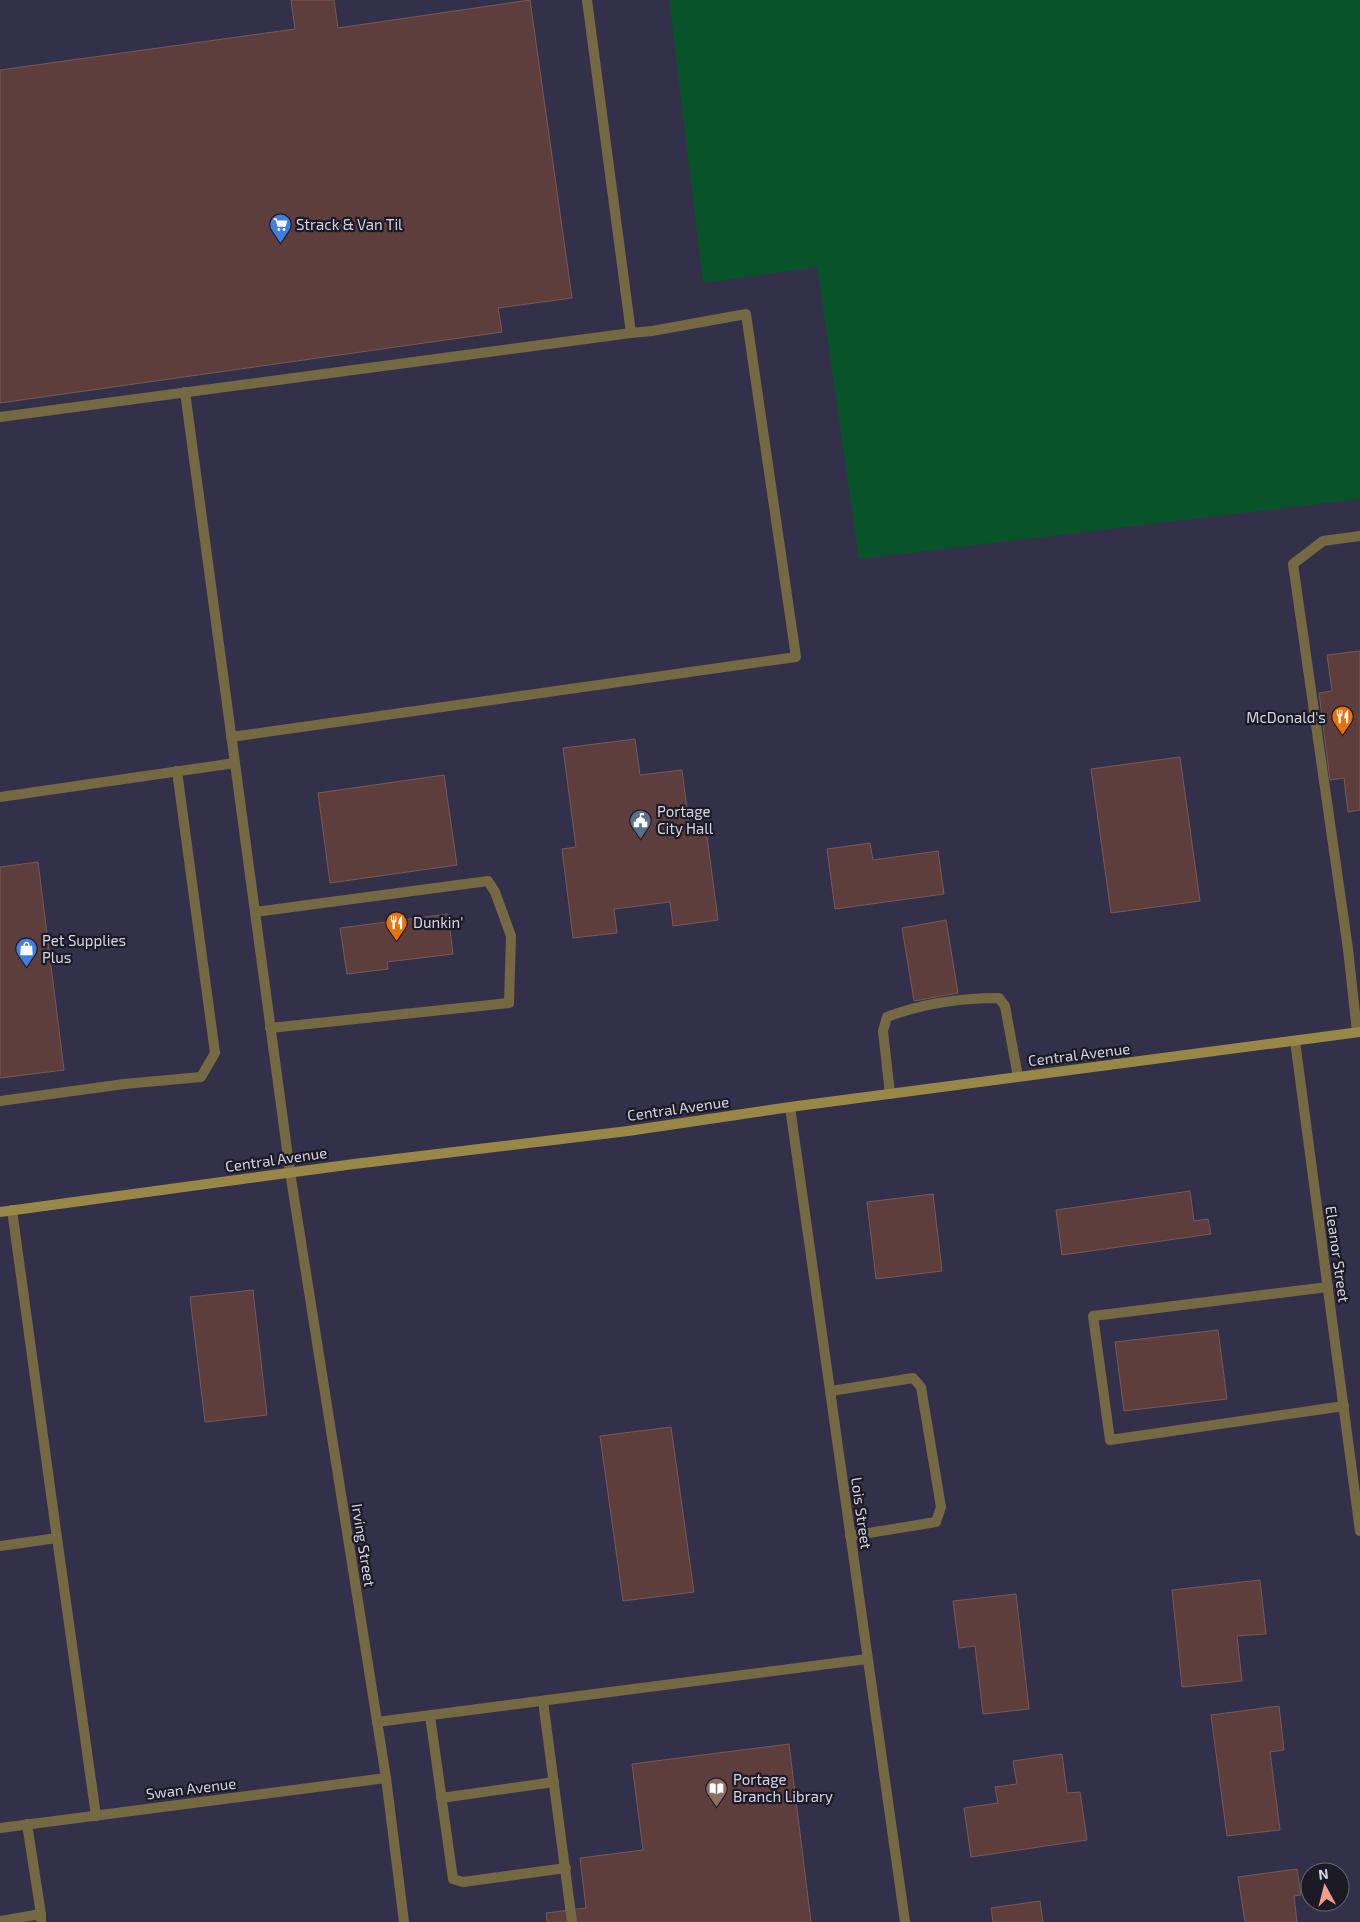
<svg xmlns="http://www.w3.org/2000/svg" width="1360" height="1922" font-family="'Exo 2',sans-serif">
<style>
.green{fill:#09532a}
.building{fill:#5d3e3d;stroke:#785856}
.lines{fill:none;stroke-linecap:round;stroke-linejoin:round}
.service{stroke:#756943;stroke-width:10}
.minor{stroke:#756943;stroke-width:10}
.secondary{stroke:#998747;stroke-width:10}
.labels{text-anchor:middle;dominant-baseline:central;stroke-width:4.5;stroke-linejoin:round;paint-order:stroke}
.poi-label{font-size:15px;fill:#d6d5e5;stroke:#1b1a25;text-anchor:start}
.street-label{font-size:15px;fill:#d6d5e5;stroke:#1b1a25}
</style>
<rect width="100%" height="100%" fill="#333149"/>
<!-- green -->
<path class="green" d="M669,0H1360V499L859,559L817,267L703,283Z"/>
<!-- building -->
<g class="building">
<path d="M291,0H334L338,28L530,0L572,298L498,308L502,332L0,403V70L295,29Z"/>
<path d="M1360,651V810L1348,812L1344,778L1330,780L1319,693L1332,691L1327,655Z"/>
<path d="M635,739L640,775L682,770L690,832L706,829L718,920L673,926L670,902L614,909L617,933L573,938L562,849L576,847L563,748Z"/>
<path d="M1180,757L1200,901L1111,913L1091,769Z"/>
<path d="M444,775L457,865L330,883L318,793Z"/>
<path d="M870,843L873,860L938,851L944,894L835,909L827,849Z"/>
<path d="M38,862L64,1070L0,1078V867Z"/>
<path d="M448,914L453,954L387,962L388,969L347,974L340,928Z"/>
<path d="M946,920L958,993L914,1001L902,928Z"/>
<path d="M1190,1191L1194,1221L1208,1219L1211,1234L1062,1255L1056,1210Z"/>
<path d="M933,1194L942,1271L876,1279L867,1202Z"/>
<path d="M253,1290L267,1415L205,1422L190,1297Z"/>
<path d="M1218,1330L1227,1399L1124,1411L1115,1342Z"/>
<path d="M671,1427L694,1592L623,1601L600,1436Z"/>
<path d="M1260,1580L1266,1634L1237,1636L1242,1681L1182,1687L1172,1590Z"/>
<path d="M1016,1594L1029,1709L983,1714L975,1646L959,1648L953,1601Z"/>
<path d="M1279,1706L1284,1750L1270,1752L1280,1830L1227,1836L1211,1715Z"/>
<path d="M789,1744L811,1922H547L546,1913L586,1908L580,1858L643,1850L632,1764Z"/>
<path d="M1062,1754L1067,1793L1080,1792L1087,1840L971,1857L964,1808L998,1803L995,1787L1017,1784L1013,1761Z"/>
<path d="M1297,1869L1301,1895L1294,1896L1297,1922H1245L1238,1877Z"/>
<path d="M1040,1901L1043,1922H993L991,1908Z"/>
</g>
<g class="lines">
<!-- service -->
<g class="service">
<path d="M185,392L290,1172"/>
<path d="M0,417L631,333"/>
<path d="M231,737L796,657L746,314L652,331L631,333L587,0"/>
<path d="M0,797L235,763"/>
<path d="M255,912L488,881L495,892L511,936L509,1003L270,1028"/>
<path d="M1357,1032L1348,949L1293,564L1323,541L1360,536"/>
<path d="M890,1094L883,1031L887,1017C921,1004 962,998 999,998L1005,1006L1018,1077"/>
<path d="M0,1101L124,1084L201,1077L215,1053L177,771"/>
<path d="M1328,1287L1093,1316L1110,1440L1344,1406"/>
<path d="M831,1391L913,1378L921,1387L941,1507L936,1522L850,1536"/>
<path d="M57,1538L96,1816"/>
<path d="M0,1546L57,1538L12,1210"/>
<path d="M543,1701L572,1922"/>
<path d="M430,1716L453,1879L463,1882L566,1868"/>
<path d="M377,1722L867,1659"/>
<path d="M441,1798L554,1782"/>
<path d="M27,1824L41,1914V1922"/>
<path d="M0,1921L41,1914"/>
</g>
<!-- minor -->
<g class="minor">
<path d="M1295,1041L1360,1531"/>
<path d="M790,1107L905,1922"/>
<path d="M290,1172L386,1778L404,1922"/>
<path d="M0,1828L386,1778"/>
</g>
<!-- secondary -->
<path class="secondary" d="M0,1212L354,1164L628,1131L790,1107L1360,1032"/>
</g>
<!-- icons -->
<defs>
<symbol id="supermarket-pin" viewBox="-11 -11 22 30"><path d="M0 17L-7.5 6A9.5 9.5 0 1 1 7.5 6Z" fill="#3f7fe0" stroke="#1b1a25"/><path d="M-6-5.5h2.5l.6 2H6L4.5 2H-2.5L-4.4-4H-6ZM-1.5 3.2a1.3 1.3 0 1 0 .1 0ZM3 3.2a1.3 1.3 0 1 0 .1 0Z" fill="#fff"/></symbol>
<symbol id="restaurant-pin" viewBox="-11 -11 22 30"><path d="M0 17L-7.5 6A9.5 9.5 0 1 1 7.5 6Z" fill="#e8710a" stroke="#1b1a25"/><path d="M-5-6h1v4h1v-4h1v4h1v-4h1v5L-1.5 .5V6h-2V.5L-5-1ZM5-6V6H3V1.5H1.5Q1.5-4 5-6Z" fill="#fff"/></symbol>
<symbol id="civic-pin" viewBox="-11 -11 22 30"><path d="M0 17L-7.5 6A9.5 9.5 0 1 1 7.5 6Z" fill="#5c6f8a" stroke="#1b1a25"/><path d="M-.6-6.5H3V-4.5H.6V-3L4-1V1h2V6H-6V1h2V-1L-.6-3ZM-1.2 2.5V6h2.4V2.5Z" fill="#fff"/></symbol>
<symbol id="shop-pin" viewBox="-11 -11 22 30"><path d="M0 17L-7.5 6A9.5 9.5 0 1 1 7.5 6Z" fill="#3f7fe0" stroke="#1b1a25"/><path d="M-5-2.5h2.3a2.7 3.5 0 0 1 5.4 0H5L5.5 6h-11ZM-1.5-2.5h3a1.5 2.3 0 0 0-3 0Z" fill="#fff"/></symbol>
<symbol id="library-pin" viewBox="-11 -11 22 30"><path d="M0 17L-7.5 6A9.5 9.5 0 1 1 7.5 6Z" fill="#8d6e63" stroke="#1b1a25"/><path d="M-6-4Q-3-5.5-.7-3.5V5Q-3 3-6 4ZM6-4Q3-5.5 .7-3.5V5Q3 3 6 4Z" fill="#fff"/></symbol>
</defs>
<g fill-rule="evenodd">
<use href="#supermarket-pin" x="268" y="212" width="25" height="34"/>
<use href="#restaurant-pin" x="1330" y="704" width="25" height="34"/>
<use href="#civic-pin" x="628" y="808" width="25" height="34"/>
<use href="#restaurant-pin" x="384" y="910" width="25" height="34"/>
<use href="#shop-pin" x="14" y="936" width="25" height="34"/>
<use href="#library-pin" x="704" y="1776" width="25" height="34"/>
</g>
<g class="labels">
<!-- poi labels -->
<g class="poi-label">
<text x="296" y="224">Strack &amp; Van Til</text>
<text x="1326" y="717" text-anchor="end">McDonald's</text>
<text x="657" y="811">Portage<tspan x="657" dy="17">City Hall</tspan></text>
<text x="413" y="922">Dunkin'</text>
<text x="42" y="940">Pet Supplies<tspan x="42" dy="17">Plus</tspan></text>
<text x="733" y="1779">Portage<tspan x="733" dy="17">Branch Library</tspan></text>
</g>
<!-- street labels -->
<g class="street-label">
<text transform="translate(1079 1054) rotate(-7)">Central Avenue</text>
<text transform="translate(678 1108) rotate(-8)">Central Avenue</text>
<text transform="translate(276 1159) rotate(-8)">Central Avenue</text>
<text transform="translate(1338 1254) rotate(82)">Eleanor Street</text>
<text transform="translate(862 1513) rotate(82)">Lois Street</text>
<text transform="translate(364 1545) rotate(81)">Irving Street</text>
<text transform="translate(191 1788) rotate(-7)">Swan Avenue</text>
</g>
</g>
<!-- north arrow -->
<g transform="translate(1325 1887) rotate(353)"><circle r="24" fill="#1b1a25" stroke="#666572"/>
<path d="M0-4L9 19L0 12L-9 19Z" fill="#f59c90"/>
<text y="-8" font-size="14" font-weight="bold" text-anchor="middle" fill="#d6d5e5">N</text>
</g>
</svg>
